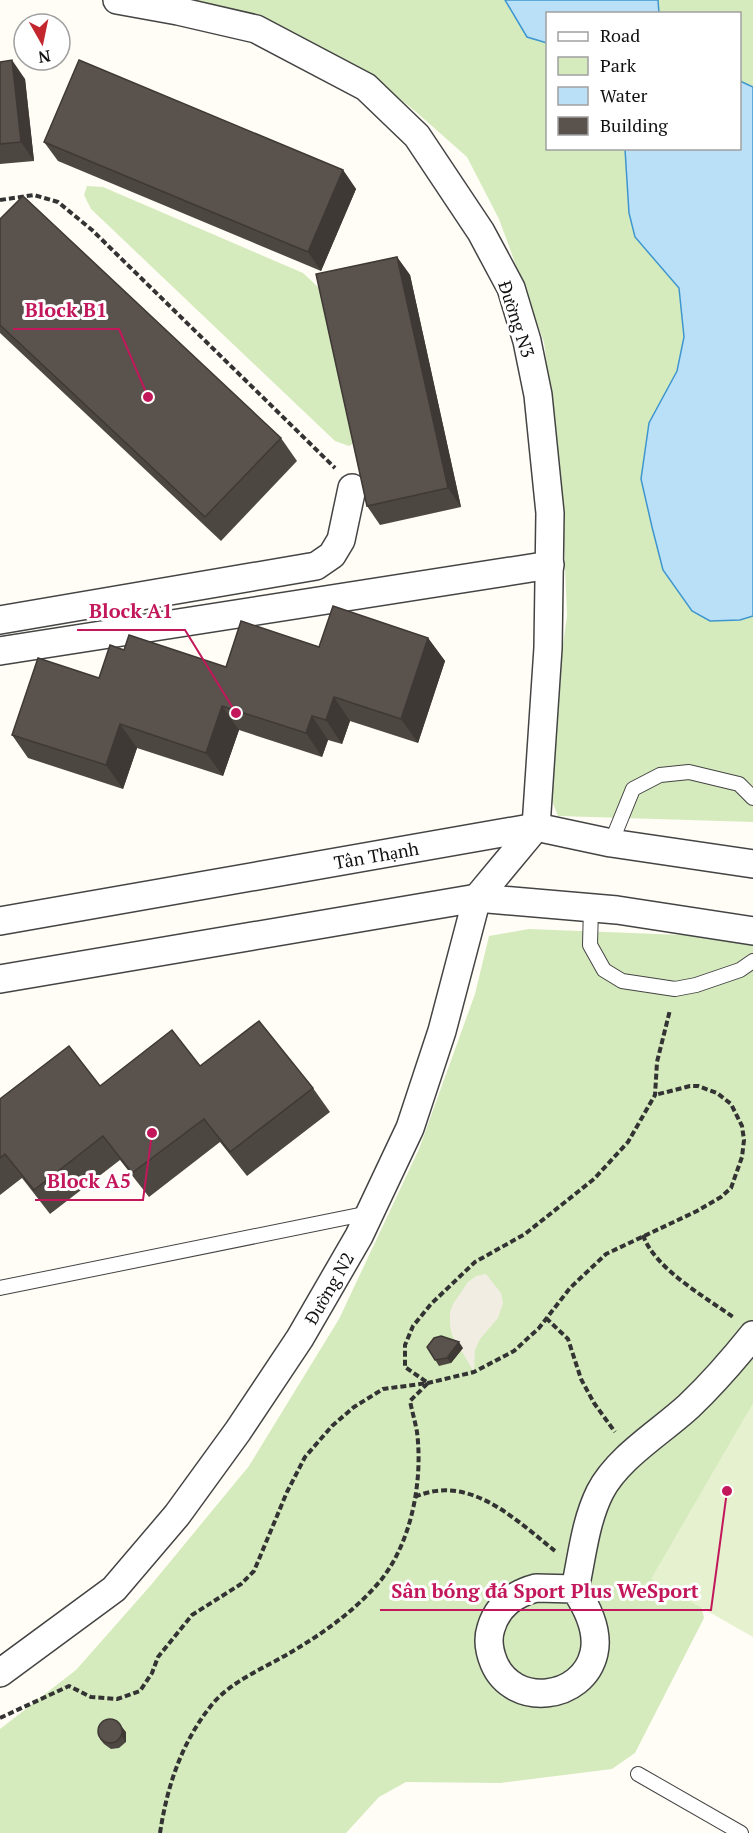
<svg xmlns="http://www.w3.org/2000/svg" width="753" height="1833" font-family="'PT Serif',serif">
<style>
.green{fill:#d5ebbd;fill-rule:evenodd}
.pitch{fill:#e6f2cf}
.plaza{fill:#f1ede2}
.water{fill:#b9e0f7;stroke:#3f96cf;stroke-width:1.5}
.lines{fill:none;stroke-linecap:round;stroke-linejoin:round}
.lane-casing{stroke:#444;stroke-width:16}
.street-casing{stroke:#444;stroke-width:30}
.path{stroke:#333;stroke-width:4;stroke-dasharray:6 3;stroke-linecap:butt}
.lane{stroke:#fff;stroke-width:14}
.street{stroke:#fff;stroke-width:27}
.wall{fill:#4d4742}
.shaded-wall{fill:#3f3936}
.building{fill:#5a524d;stroke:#3f3936;stroke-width:1.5}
.labels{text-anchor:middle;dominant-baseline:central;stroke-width:6;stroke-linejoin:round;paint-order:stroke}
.street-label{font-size:18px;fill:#111;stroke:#fff}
.leader{fill:none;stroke:#c2185b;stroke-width:2}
.callout-dot{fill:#c2185b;stroke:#fff;stroke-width:2}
.callout-label{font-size:20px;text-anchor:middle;font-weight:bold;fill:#c2185b;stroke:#fff;stroke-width:6;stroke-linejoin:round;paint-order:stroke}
</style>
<rect width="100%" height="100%" fill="#fffdf5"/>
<!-- green -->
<g class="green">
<path d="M184,0H753V822L558,816L549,793L550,737L567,616L562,492L544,342L499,219L467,157L415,111L358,66L240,11ZM548,14H740V148H548Z"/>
<path d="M87,186L103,187L303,273L318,287L323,298L356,442L349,446L335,441L91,209L84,195Z"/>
<path d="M529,929L708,936L753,946V1465L688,1545L704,1618L635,1753L612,1769L500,1783L406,1782L379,1797L346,1833H0V1729L76,1670L151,1585L249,1466L339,1319L419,1149L475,994L489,936Z"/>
</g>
<!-- pitch -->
<path class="pitch" d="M753,1403V1637L651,1579Z"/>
<!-- plaza -->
<path class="plaza" d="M486,1274L501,1293L503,1303L498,1318L480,1339L475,1350L474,1372L452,1335L450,1325V1312L453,1304L468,1282L476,1276Z"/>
<!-- water -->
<g class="water">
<path d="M505,0H658L659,13L548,14L547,43L527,37Z"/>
<path d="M740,81L753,87V616L740,620L710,621L692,611L663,570L652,527L641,479L649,423L677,371L684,337L679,288L635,237L629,213L625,149L740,148Z"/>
</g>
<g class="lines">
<defs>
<g id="lane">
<path d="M611,843L633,789L660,775L689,772L739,784L753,798"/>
<path d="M591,907L590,945L604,970L622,981L675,989L696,985L740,970L753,961"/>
<path d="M0,1288L369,1213"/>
<path d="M638,1774L741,1833"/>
</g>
<g id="street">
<path d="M0,620L316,566L332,555L341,540L352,488"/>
<path d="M0,651L550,565"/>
<path id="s1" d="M0,921L536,827L611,843L753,864"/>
<path d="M0,979L477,898L617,910L753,931"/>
<path d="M536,1588L575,1589C587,1607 599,1631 594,1653C583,1701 513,1708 494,1663C489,1651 487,1640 491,1628C498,1605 514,1594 536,1588Z"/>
<path d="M575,1589C582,1557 585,1522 600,1492C618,1457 661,1432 689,1406C712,1384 733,1360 753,1335"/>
<path id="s2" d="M0,1673L114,1589L177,1515L238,1431L300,1338L359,1236L410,1128L442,1031L477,898L536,827L548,648L550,513L538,395L527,341L511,288L481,232L417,136L366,87L256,29L178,11L117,0"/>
</g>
</defs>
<!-- lane casing -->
<use href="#lane" class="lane-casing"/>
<!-- street casing -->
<use href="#street" class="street-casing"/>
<!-- path -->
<g class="path">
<path d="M0,200L34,195L58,202L92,230L335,468"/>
<path d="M643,1235C654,1268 705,1297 733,1317"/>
<path d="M546,1318L568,1339L581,1379L594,1403L615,1432"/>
<path d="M415,1497C469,1473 515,1519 555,1551"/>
<path d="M0,1718L69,1686L91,1697L117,1699L140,1691L152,1673L158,1657L192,1615L241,1584L254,1571L287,1492L305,1457L332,1426L354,1407L383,1389L428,1383L474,1372L514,1351L539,1328L570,1288L606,1254L697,1211L721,1197L731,1188L742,1157L744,1140L742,1126L731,1104L717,1093L698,1086H690L655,1095"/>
<path d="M160,1833C167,1787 181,1744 210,1707C230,1681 265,1668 293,1651C325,1632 357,1609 381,1580C412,1541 423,1480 417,1432C415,1421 412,1411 410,1401L428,1383L405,1367V1345L413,1326L431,1304L475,1262L525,1234L594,1179L628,1142L655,1095L657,1062L670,1010"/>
</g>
<!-- lane -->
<use href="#lane" class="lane"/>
<!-- street -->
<use href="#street" class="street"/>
</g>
<!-- wall -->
<g class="wall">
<path d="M0,62L25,79L34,161L0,164Z"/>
<path d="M44,142L343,170L356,189L321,271L58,161Z"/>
<path d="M0,219L281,438L297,461L221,541L0,333Z"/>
<path d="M397,257L410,275L461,507L380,525L367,506Z"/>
<path d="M428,638L445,661L418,743L350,721L342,744L328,740L322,757L239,730L223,776L137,748L123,789L28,758L12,735L99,678L124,650L226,667L319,647Z"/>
<path d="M200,1066L313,1088L330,1112L247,1176L220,1142L149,1197L120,1160L50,1214L22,1178L0,1195V1099L100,1086Z"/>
<path d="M427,1347L463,1348L451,1363L439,1366Z"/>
<path d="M126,1732V1742L119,1748L111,1749L104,1744L100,1739Z"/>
</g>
<!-- shaded-wall -->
<g class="shaded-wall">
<path d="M12,60L25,79L34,161L21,142Z"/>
<path d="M343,170L356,189L321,271L308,252Z"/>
<path d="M397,257L410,275L461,507L448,488Z"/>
<path d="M428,638L445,661L418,743L401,719Z"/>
<path d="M334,697L350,721L342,744L326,720Z"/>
<path d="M222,706L239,730L223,776L206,753Z"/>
<path d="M312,716L328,740L322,757L306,733Z"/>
<path d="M120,724L137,748L123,789L106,765Z"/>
<path d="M459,1342L463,1348L451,1363L447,1358Z"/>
<path d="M122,1727L126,1732V1742L122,1737Z"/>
</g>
<!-- building -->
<g class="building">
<path d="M12,60L21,142L0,144V62Z"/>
<path d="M79,60L343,170L308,252L44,142Z"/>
<path d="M23,196L281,438L205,517L0,325V219Z"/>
<path d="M397,257L448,488L367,506L316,274Z"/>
<path d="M333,606L428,638L401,719L334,697L326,720L312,716L306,733L222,706L206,753L120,724L106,765L12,735L38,658L99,678L110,645L124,650L129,635L226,667L241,621L319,647Z"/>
<path d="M259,1021L313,1088L230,1152L204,1119L132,1173L103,1136L34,1190L5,1154L0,1158V1099L69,1046L100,1086L172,1030L200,1066Z"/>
<path d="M441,1336L459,1342L447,1358L435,1360L427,1347L434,1338Z"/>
<circle cx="110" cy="1731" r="12"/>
</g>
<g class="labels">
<!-- street labels -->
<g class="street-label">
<text transform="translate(517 319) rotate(72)">Đường N3</text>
<text stroke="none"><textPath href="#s1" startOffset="382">Tân Thạnh</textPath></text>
<text stroke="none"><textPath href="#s2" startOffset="512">Đường N2</textPath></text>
</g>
</g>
<!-- callouts -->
<path class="leader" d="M148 397L119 329H13M236 713L185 630H77M152 1133L143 1200H35M727 1491L711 1610H380"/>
<g class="callout-dot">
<circle cx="148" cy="397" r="6"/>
<circle cx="236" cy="713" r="6"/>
<circle cx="152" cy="1133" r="6"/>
<circle cx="727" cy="1491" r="6"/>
</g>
<g class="callout-label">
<text x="66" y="317">Block B1</text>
<text x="131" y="618">Block A1</text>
<text x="89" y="1188">Block A5</text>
<text x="545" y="1598">Sân bóng đá Sport Plus WeSport</text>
</g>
<!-- legend -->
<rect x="546" y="12" width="195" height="138" fill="#ffffff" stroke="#a0a0a0" stroke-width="1.5"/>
<rect x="558" y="32" width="30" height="9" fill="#ffffff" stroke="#a0a0a0" stroke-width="1.5"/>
<text x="600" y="42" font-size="18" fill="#111111">Road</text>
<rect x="558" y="57" width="30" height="18" fill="#d5ebbd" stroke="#a0a0a0" stroke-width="1.5"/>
<text x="600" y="72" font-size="18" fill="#111111">Park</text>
<rect x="558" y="87" width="30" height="18" fill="#b9e0f7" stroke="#a0a0a0" stroke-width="1.5"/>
<text x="600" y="102" font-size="18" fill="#111111">Water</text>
<rect x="558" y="117" width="30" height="18" fill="#5a524d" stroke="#a0a0a0" stroke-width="1.5"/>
<text x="600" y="132" font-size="18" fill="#111111">Building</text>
<!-- north arrow -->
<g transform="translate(42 42) rotate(171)"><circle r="28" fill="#ffffff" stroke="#a0a0a0" stroke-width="1.5"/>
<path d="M0-4.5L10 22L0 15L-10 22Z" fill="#c4262e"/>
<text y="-9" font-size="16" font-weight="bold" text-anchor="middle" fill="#111111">N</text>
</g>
</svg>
